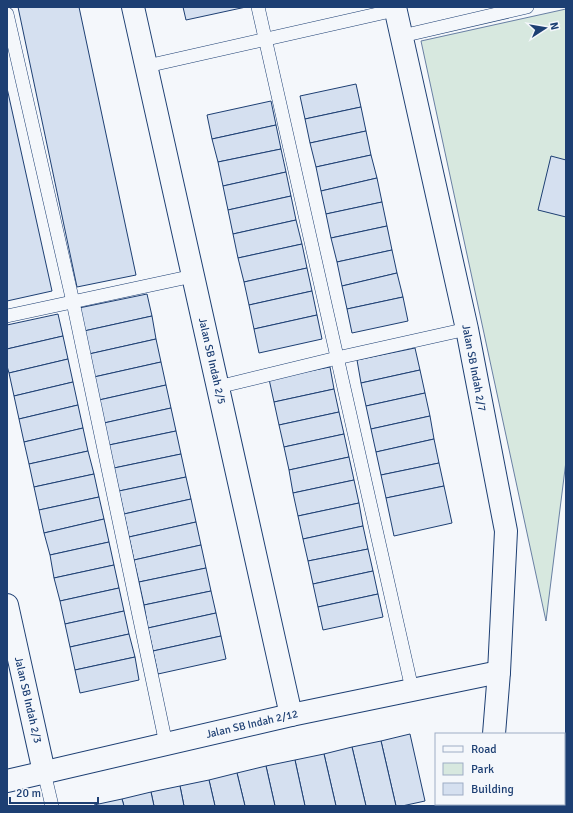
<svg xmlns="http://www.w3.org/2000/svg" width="573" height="813" font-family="Signika,sans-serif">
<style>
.green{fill:#d7e8df;stroke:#687fa3}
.building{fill:#d5e0f0;stroke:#1d3f73}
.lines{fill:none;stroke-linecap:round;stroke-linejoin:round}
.service-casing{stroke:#1d3f73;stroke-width:14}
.minor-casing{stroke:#1d3f73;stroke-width:24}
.service{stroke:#f4f7fb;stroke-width:13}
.minor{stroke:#f4f7fb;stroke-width:22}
.labels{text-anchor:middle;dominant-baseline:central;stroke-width:3;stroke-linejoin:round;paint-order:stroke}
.street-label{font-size:11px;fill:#1d3f73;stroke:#f4f7fb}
</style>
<rect width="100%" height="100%" fill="#f4f7fb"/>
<!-- green -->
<path class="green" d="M566,9V461L546,621L421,41Z"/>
<!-- building -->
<g class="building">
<path d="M18,7H79L136,275L77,287Z"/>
<path d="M183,7H246L186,20Z"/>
<path d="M356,84L361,107L305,119L300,96Z"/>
<path d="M7,88L52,291L7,301Z"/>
<path d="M271,101L276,125L212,139L207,115Z"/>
<path d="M361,107L366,131L310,143L305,119Z"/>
<path d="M276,125L281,149L218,162L212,139Z"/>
<path d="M366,131L371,155L316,167L310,143Z"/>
<path d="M281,149L286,172L223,186L218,162Z"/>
<path d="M371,155L377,178L321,191L316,167Z"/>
<path d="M551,156L566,160V217L538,210Z"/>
<path d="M286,172L291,196L228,210L223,186Z"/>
<path d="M377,178L382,202L326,214L321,191Z"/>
<path d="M291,196L296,220L233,234L228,210Z"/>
<path d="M382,202L387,226L331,238L326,214Z"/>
<path d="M296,220L302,244L238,258L233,234Z"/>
<path d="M387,226L392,250L337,262L331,238Z"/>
<path d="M302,244L307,268L244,282L238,258Z"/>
<path d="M392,250L397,273L342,286L337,262Z"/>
<path d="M307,268L312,291L249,305L244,282Z"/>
<path d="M397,273L403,297L347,309L342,286Z"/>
<path d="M312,291L317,315L254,329L249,305Z"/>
<path d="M147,294L152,316L84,331L79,308Z"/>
<path d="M403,297L408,321L352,333L347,309Z"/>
<path d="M58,314L63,336L7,349V325Z"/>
<path d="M317,315L322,339L259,353L254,329Z"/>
<path d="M152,316L156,339L89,354L84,331Z"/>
<path d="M63,336L68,359L9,373L7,366V349Z"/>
<path d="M156,339L161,362L94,377L89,354Z"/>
<path d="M415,348L420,370L361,383L357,360Z"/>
<path d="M68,359L73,382L14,396L9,373Z"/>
<path d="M161,362L166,385L99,400L94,377Z"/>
<path d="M330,367L334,389L274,402L269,379Z"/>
<path d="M420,370L425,393L366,406L361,383Z"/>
<path d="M73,382L78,405L19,419L14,396Z"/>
<path d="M166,385L171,408L104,423L99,400Z"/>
<path d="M334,389L339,412L279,425L274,402Z"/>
<path d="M425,393L430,416L371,429L366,406Z"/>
<path d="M78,405L83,428L24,442L19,419Z"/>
<path d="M171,408L176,431L109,445L104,423Z"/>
<path d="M339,412L344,434L284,447L279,425Z"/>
<path d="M430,416L434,439L376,452L371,429Z"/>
<path d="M83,428L88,451L29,464L24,442Z"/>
<path d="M176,431L181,454L114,468L109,445Z"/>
<path d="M344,434L349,457L289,470L284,447Z"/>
<path d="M434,439L439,463L381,475L376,452Z"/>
<path d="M88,451L94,474L34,487L29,464Z"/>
<path d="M181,454L186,477L119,491L114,468Z"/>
<path d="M349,457L354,480L293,493L289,470Z"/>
<path d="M439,463L444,486L386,498L381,475Z"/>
<path d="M94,474L99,497L39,510L34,487Z"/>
<path d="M186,477L191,499L124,514L119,491Z"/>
<path d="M354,480L359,503L298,516L293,493Z"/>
<path d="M444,486L452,523L394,536L386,498Z"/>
<path d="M99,497L104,519L44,533L39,510Z"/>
<path d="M191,499L196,522L129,537L124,514Z"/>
<path d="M359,503L363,526L303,539L298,516Z"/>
<path d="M104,519L109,542L50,555L44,533Z"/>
<path d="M196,522L201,545L134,560L129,537Z"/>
<path d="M363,526L368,549L308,561L303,539Z"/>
<path d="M109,542L114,565L54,578L50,555Z"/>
<path d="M201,545L206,568L139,582L134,560Z"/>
<path d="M368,549L373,571L313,584L308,561Z"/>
<path d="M114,565L119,588L60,601L54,578Z"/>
<path d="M206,568L211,591L144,605L139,582Z"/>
<path d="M373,571L378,594L318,607L313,584Z"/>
<path d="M119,588L124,611L65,624L60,601Z"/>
<path d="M211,591L216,613L148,628L144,605Z"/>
<path d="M378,594L383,617L323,630L318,607Z"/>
<path d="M124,611L129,634L70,647L65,624Z"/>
<path d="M216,613L221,636L153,651L148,628Z"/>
<path d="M129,634L135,657L75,670L70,647Z"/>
<path d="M221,636L226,659L158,674L153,651Z"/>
<path d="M135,657L139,680L80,693L75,670Z"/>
<path d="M410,734L425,801L402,806H396L381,741Z"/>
<path d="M381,741L396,806H366L352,747Z"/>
<path d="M352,747L366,806H336L324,754Z"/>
<path d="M324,754L336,806H305L295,760Z"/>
<path d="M295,760L305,806H275L266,766Z"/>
<path d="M266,766L275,806H245L237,773Z"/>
<path d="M237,773L245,806H215L209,780Z"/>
<path d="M209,780L215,806H184L180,786Z"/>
<path d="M180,786L184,806H154L151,792Z"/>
<path d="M151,792L154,806H124L122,799Z"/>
<path d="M122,799L124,806H94V805Z"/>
</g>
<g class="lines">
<defs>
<g id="service">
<path d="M258,7L412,689"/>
<path d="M7,14L73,302L166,744"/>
<path d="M402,36L527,7"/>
<path d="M147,66L395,10"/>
<path d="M7,316L193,276"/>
<path d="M218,387L337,358L467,329"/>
<path d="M44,772L52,806"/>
<path d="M457,806L466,804"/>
</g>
<g id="minor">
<path d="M133,7L291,715"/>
<path d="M395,7L467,329L506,531L499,672L494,734"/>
<path d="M7,605L44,772"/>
<path d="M7,781L291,715L499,672"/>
<path d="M489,806V804"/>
</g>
</defs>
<!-- service casing -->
<use href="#service" class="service-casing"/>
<!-- minor casing -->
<use href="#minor" class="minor-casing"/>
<!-- service -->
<use href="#service" class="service"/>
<!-- minor -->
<use href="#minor" class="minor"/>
</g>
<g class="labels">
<!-- street labels -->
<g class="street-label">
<text transform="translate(212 361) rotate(77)">Jalan SB Indah 2/5</text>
<text transform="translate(474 368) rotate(79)">Jalan SB Indah 2/7</text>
<text transform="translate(28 700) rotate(77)">Jalan SB Indah 2/3</text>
<text transform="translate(252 724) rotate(-13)">Jalan SB Indah 2/12</text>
</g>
</g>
<!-- border -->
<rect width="573" height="813" fill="none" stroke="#1d3f73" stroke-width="16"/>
<!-- legend -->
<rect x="435" y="733" width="130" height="72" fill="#f4f7fb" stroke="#9eadc5"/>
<rect x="443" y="746" width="20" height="6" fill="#f4f7fb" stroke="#9eadc5"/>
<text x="471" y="753" font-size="12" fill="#1d3f73">Road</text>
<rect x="443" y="763" width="20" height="12" fill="#d7e8df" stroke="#9eadc5"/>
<text x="471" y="773" font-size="12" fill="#1d3f73">Park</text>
<rect x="443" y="783" width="20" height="12" fill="#d5e0f0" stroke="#9eadc5"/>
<text x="471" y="793" font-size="12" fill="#1d3f73">Building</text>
<!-- north arrow -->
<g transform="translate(545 28) rotate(78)" stroke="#f4f7fb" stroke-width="3" paint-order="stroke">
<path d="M0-3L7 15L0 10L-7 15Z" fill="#1d3f73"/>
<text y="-6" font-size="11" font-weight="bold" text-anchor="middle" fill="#1d3f73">N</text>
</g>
<!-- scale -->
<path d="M10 797v6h88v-6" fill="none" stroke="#1d3f73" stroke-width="2"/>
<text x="16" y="797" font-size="12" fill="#1d3f73" stroke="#f4f7fb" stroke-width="3" paint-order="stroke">20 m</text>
</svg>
